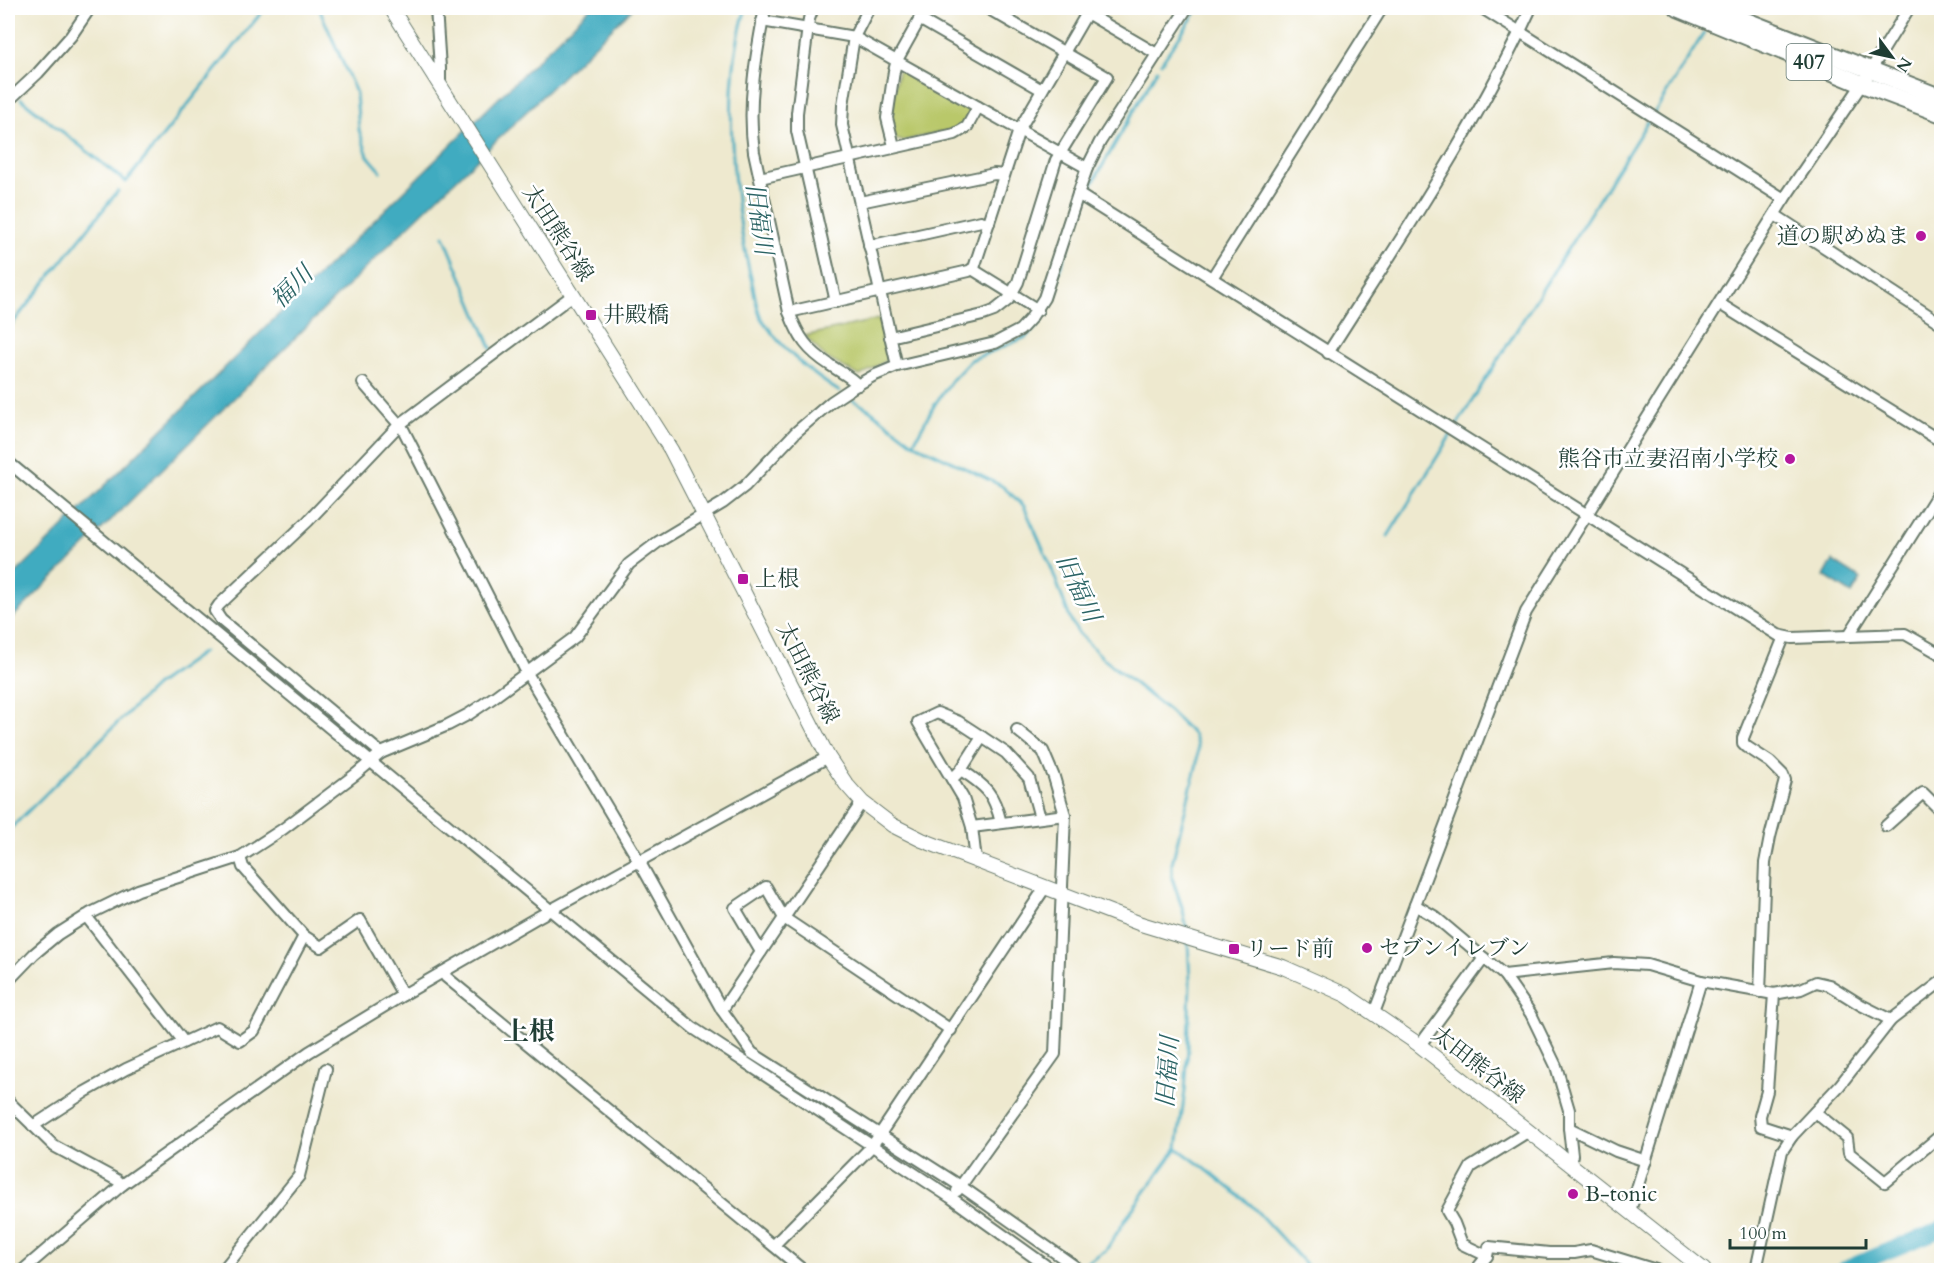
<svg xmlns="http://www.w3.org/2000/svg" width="1949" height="1278" font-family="Cardo,'Noto Serif JP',serif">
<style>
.green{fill:#b9c86b;stroke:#6c8250;stroke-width:1.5}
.water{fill:#40abc0;stroke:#30747a;stroke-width:1.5}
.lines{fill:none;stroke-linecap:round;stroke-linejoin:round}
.stream{stroke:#40abc0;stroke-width:3}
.river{stroke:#40abc0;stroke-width:16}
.minor-casing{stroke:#67796a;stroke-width:14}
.major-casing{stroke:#67796a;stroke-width:16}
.highway-casing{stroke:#67796a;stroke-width:20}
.minor{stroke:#fff;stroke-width:10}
.major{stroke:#fff;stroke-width:14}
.highway{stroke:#fff;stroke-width:16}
.poi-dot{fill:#b5179e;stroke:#fff;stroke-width:2}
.labels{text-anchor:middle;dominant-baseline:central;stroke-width:5;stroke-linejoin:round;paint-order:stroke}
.shield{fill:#fff;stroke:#627771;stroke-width:1.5}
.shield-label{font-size:21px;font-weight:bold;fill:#1f3d34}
.street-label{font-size:22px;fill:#1f3d34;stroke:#fff}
.poi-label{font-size:22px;fill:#1f3d34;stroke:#fff;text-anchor:start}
.water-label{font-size:24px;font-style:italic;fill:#2b6465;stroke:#fff}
.quarter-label{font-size:26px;font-weight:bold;fill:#1f3d34;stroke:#fff}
</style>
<rect width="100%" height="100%" fill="#fff"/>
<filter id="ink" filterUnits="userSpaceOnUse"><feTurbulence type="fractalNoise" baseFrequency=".0167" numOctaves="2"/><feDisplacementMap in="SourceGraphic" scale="12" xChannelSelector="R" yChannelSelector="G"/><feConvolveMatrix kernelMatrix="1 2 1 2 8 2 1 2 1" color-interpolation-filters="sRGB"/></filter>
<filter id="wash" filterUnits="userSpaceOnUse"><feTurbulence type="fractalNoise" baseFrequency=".008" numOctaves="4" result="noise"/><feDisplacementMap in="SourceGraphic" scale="24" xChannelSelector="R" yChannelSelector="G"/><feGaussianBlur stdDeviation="1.35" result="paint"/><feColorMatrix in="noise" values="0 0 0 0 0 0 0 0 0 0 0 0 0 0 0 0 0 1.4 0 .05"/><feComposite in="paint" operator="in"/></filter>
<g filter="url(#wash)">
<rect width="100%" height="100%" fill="#eee9cf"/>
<!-- green -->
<g class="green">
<path d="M903,68L968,107L970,112L963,124L956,129L902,141L895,139L891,117L898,71Z"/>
<path d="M879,319L889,359L860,376L826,358L805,336Z"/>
</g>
<!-- water -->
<g class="water">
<path d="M590,8H633L392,242L8,622V581Z"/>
<path d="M1833,561L1861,579L1852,594L1824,576Z"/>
</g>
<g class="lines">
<!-- stream -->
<g class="stream">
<path d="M319,8L356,93L359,130L368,156L381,171"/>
<path d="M746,8C721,86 732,195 750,274C754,287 755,305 761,318C764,323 769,328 772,333C792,358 813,375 840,392"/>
<path d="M1161,63L1199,8"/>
<path d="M21,99L126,182L265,8"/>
<path d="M1654,113L1704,33"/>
<path d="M444,236L492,350"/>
<path d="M8,329L118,191"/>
<path d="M846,396L870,410L913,443L1002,486L1024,506L1051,567L1071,621L1079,634L1104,659L1169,711L1194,735L1198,748L1197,763L1172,863V878L1183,910L1187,932"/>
<path d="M1455,428L1650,118"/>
<path d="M914,442L935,404L952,380L971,360L1026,337L1039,324L1091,186L1157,70"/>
<path d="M1388,536L1452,433"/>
<path d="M8,831L155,686L203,652"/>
<path d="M1177,1148L1203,1167L1251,1205L1311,1270"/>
<path d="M1081,1268L1086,1263L1106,1250L1131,1211L1177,1148L1185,1091L1188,1048L1190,981L1188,942"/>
</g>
<!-- river -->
<path class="river" d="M1842,1270L1942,1229"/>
</g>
</g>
<g filter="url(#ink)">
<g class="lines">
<defs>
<g id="minor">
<path d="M436,8L440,68V84"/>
<path d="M765,8C756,55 747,104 754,152L789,312C799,338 807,350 830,365C840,372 850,376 858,385"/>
<path d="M813,8L809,19L797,113V131L836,302"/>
<path d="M869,8L854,37L843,105L842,125L897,366"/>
<path d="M1078,8L1157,54"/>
<path d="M1482,8L1784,199"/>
<path d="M919,19L1042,90"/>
<path d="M762,21L854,37L1087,168"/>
<path d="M8,101L38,73L71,36L90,8"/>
<path d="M894,146L887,118L894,71L897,60L926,8"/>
<path d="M760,178L955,134L967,127L978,107"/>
<path d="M1078,194L1778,635L1792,638L1905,634L1942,655"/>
<path d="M860,202L994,174L1004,175"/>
<path d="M1775,215L1942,324"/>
<path d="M869,246L981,221L989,223"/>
<path d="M972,269L1038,310"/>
<path d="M1212,278L1382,8"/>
<path d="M1720,304L1942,442"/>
<path d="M789,312L969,271L974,268L1019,130L1087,13"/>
<path d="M890,337L983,315L994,311L1008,300L1018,282L1056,160L1107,77L987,8"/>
<path d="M1328,353C1399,241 1476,128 1531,8"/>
<path d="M363,383L403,429L527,673L639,861L722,1010L752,1053L962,1187L1080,1270"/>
<path d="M8,462L693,1028L950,1197L1052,1270"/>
<path d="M1849,635L1942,487"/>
<path d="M381,753L221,620L215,611L219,605L308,521L399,425L573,295"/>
<path d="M961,770C986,786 994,793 1001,823"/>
<path d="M952,779L961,770L982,737L1006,753L1029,778L1040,818"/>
<path d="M1886,826L1923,793L1942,812"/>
<path d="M972,827L1065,815"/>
<path d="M240,857L243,867L304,936L321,947L360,920L403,995"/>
<path d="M976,861L972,827L963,798L918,722L937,713L959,722L982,737"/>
<path d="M1415,905L1434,916L1504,975L1531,1014L1556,1066L1569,1110V1128L1572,1155L1570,1164"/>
<path d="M86,916L184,1042"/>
<path d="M761,952L735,908L766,887L784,918L951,1030"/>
<path d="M443,972L446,977L803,1270"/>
<path d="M1504,975L1614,963L1647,965L1701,981L1774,994L1801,989L1816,982L1829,985L1861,1005L1891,1020"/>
<path d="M8,981L34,954L58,934L91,913L138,890L240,857L283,829L356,774L381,753L448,725L469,714L494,697L575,637L629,564L658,542L723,503L745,486L796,432L831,402L852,388L873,376L897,366L995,343L1020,330L1031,318L1044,298L1078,194L1087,168L1100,142L1187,8"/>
<path d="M1760,992L1765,863L1770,837L1785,780L1783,775L1770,762L1747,747L1743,743V738L1784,637"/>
<path d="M1774,994L1767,1091L1760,1116L1761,1126L1792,1136"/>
<path d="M722,1010L862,802"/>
<path d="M1374,1013L1526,612L1784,199L1862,84L1909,8"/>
<path d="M1420,1045L1484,958"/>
<path d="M8,1101L54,1146L117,1180L122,1185"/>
<path d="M1815,1112L1847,1138L1849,1153L1885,1182L1942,1134"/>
<path d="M33,1126L85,1092L126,1069L217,1027L240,1041L254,1031L304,936"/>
<path d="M1569,1128L1616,1151L1646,1161"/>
<path d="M957,1191L1055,1054L1065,815L1054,777L1043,751L1017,730"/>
<path d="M1630,1211L1701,981"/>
<path d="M774,1245L872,1146L1044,889"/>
<path d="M1487,1256L1462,1244L1454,1223L1447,1211L1471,1167L1529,1131"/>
<path d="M23,1270L122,1185L309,1052L403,995L538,917L828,757"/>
<path d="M223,1270L299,1176L326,1069"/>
<path d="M1476,1270L1487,1256L1489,1247L1549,1253H1574L1591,1250L1656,1270"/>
<path d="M1756,1270L1782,1151L1792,1136L1840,1085L1891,1020L1942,981"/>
</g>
<path id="major" d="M391,8L671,450L828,757L846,784L862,802L892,825L922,840L1141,924L1283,967L1346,995L1418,1044L1704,1270"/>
<g id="highway">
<path d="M1678,8L1862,84L1942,114"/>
<path d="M1713,8L1942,98"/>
</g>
</defs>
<!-- minor casing -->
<use href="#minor" class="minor-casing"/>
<!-- major casing -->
<use href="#major" class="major-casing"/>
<!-- highway casing -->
<use href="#highway" class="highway-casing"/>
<!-- minor -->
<use href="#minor" class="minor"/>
<!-- major -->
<use href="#major" class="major"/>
<!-- highway -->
<use href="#highway" class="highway"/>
</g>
</g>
<!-- markers -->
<g class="poi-dot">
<circle cx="1921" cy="236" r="6"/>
<rect x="585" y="309" width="12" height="12" rx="3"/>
<circle cx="1790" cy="459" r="6"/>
<rect x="737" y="573" width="12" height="12" rx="3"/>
<circle cx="1367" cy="948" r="6"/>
<rect x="1228" y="943" width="12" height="12" rx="3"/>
<circle cx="1573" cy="1194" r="6"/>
</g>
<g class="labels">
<!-- shield labels -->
<rect class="shield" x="1786.5" y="44" width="45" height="36" rx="4.5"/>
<g class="shield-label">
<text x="1809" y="62">407</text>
</g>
<!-- street labels -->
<g class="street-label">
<text transform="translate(558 233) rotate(57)">太田熊谷線</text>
<text transform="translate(808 673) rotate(63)">太田熊谷線</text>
<text transform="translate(1478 1065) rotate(38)">太田熊谷線</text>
</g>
<!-- poi labels -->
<g class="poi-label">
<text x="1909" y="236" text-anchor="end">道の駅めぬま</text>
<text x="603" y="315">井殿橋</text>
<text x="1778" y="459" text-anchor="end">熊谷市立妻沼南小学校</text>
<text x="755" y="579">上根</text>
<text x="1379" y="948">セブンイレブン</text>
<text x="1246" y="949">リード前</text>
<text x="1585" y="1194">B-tonic</text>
</g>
<!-- water labels -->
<g class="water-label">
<text transform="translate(759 219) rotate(82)">旧福川</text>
<text transform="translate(292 287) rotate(-45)">福川</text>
<text transform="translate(1078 588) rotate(65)">旧福川</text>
<text transform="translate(1168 1072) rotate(-86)">旧福川</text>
</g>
<!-- quarter labels -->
<g class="quarter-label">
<text x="529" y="1031">上根</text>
</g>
</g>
<!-- margin -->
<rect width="1949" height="1278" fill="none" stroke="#fff" stroke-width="30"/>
<!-- north arrow -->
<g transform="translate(1892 57) rotate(123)" stroke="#ffffff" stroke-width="4.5" paint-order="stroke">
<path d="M0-4.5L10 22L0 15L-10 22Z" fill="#1f3d34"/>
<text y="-9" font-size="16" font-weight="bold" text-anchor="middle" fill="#1f3d34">N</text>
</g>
<!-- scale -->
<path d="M1730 1239v9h136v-9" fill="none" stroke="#1f3d34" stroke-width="3"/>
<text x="1739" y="1239" font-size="18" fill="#1f3d34" stroke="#ffffff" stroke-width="4.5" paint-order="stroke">100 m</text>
</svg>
